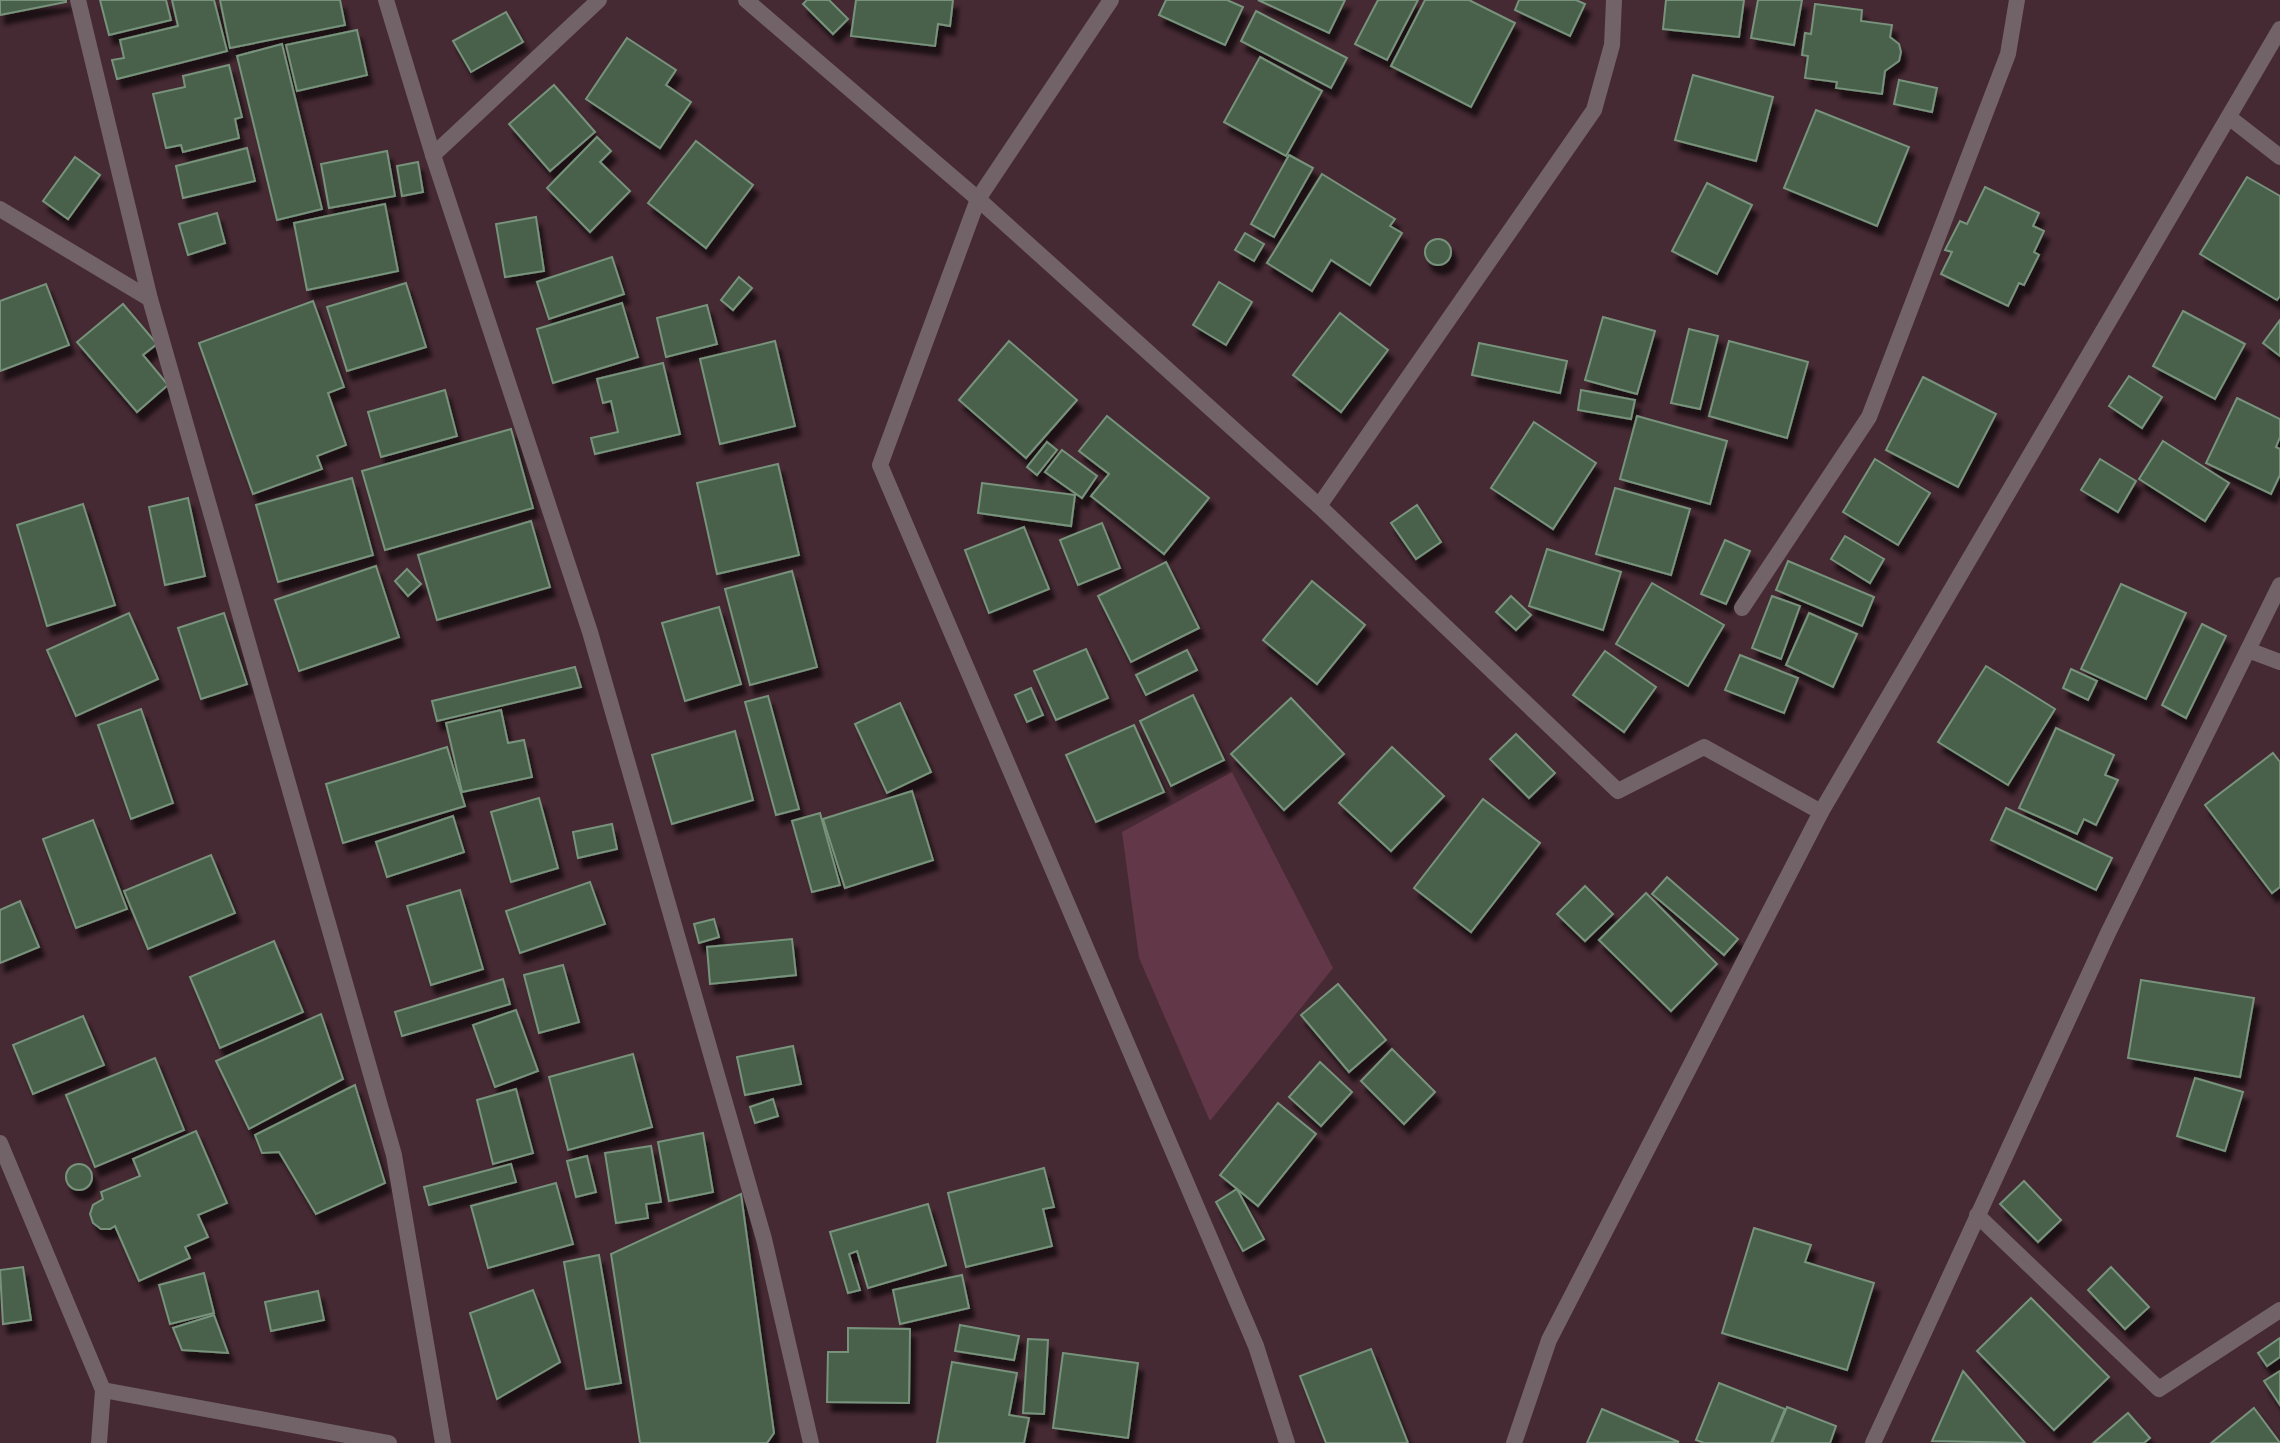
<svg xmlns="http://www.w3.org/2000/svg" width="2280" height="1443" font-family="Raleway,sans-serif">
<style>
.green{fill:#623747}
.building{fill:#48614c;stroke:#78937c;stroke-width:2;filter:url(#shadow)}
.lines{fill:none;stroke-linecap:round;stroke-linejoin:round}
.lane{stroke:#726368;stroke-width:16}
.street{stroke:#726368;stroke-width:16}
</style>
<defs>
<filter id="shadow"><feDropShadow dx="5" dy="9" stdDeviation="2" flood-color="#0009"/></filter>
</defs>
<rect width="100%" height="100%" fill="#452933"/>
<!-- green -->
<path class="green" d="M1232,772L1333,968L1210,1121L1139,958L1122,832Z"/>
<!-- building -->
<g class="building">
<path d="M0,0H66V2L0,15Z"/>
<path d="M100,0H166L171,20L109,35Z"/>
<path d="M172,0H214L227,51L117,79L112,60L124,58L120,40L178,26Z"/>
<path d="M220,0H340L345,25L230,48Z"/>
<path d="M807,0H829L848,19L833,34L803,4Z"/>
<path d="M856,0H953L950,26L938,24L935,46L851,36Z"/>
<path d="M1166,0H1227L1243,7L1225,45L1159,15Z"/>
<path d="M1258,0H1345L1329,33Z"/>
<path d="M1378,0H1418L1387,60L1355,44Z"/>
<path d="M1425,0H1469L1515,23L1471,107L1391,66Z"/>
<path d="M1519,0H1576L1585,4L1570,36L1515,10Z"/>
<path d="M1666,0H1744L1739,37L1663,29Z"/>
<path d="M1758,0H1802L1794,45L1751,38Z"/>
<path d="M1815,4L1862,10L1861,21L1892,25L1890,37L1899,44L1901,52L1899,61L1885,71L1882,94L1836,88L1837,82L1805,78L1808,56L1802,55L1805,33L1811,34Z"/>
<path d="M1256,11L1347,58L1331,88L1241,41Z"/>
<path d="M506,12L523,42L471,72L453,41Z"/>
<path d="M357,30L367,75L297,91L286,45Z"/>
<path d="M627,38L676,70L666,85L691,102L660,148L586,99Z"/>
<path d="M282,44L322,209L277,220L237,56Z"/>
<path d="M1260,57L1322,91L1286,156L1224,122Z"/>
<path d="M229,65L242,117L235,119L239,138L183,152L181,145L166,148L153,94L185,87L183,76Z"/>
<path d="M1693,75L1773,97L1756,161L1675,140Z"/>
<path d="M1899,80L1937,88L1932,112L1894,104Z"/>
<path d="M554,85L595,132L550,171L509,124Z"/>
<path d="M1816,110L1909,147L1877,226L1784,188Z"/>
<path d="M597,137L611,151L600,162L630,191L590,232L547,188Z"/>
<path d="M696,141L753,185L706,248L648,203Z"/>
<path d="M247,148L255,181L183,198L176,166Z"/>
<path d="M387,151L395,196L329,208L321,164Z"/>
<path d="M1289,155L1313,168L1274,237L1251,224Z"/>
<path d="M75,157L100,175L68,219L43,201Z"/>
<path d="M418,162L423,192L402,196L397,166Z"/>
<path d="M1322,174L1395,219L1390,226L1402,233L1370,285L1331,260L1312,291L1267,263Z"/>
<path d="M2247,177L2280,196V296L2277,300L2200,254Z"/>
<path d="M1707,183L1752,205L1717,274L1672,251Z"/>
<path d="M1985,187L2039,213L2033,226L2044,231L2034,252L2039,255L2024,285L2019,283L2008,306L1941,274L1952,252L1945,250L1960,221L1967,224Z"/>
<path d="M385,204L398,271L307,290L294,223Z"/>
<path d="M217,213L225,243L188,255L179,224Z"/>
<path d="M536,217L544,271L505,277L496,224Z"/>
<path d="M1245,233L1264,244L1254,261L1235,250Z"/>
<circle cx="1438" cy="252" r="13"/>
<path d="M612,257L624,294L549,319L537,282Z"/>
<path d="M739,277L752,288L733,310L721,300Z"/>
<path d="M1219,282L1252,302L1226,345L1193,325Z"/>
<path d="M406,283L426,347L347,371L327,307Z"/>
<path d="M46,284L69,345L0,371V301Z"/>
<path d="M313,301L344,387L328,393L346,445L317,456L322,469L253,494L199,343Z"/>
<path d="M622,303L638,357L553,383L537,329Z"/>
<path d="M123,304L157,344L143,355L168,385L137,412L77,342Z"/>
<path d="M707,305L717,344L666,357L657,318Z"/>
<path d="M2183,311L2245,344L2215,399L2153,366Z"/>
<path d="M1340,313L1388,350L1341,412L1293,375Z"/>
<path d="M1603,317L1655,331L1637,394L1585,380Z"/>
<path d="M2280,320V356L2263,343Z"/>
<path d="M1689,329L1718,336L1700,409L1671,403Z"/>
<path d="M775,341L795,426L720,444L700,359Z"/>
<path d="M1009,341L1077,400L1026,458L959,400Z"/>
<path d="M1729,341L1808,362L1787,438L1709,416Z"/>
<path d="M1479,343L1567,361L1560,393L1472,375Z"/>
<path d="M663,363L680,434L595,454L591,438L618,432L611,401L603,403L597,379Z"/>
<path d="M2129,376L2162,397L2142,428L2109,406Z"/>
<path d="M1923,377L1996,414L1958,487L1886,450Z"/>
<path d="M445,390L457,436L381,457L368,412Z"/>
<path d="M1581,390L1635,400L1631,419L1578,410Z"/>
<path d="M2237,398L2280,419V437L2276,447L2280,449V475L2271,494L2206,463Z"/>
<path d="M1107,416L1209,498L1164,554L1091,496L1109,474L1079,451Z"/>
<path d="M1637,416L1727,441L1710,504L1620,479Z"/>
<path d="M1534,422L1596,463L1553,529L1491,488Z"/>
<path d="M511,429L533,508L385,550L362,471Z"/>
<path d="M2163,441L2229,483L2205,521L2139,479Z"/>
<path d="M1047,442L1057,450L1037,475L1027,467Z"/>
<path d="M1062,450L1097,476L1082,498L1045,472Z"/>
<path d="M1875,459L1930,493L1898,545L1843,512Z"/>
<path d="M2100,459L2136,481L2118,512L2081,490Z"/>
<path d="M778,464L799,555L717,574L697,483Z"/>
<path d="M352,478L373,555L278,582L256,505Z"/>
<path d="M982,483L1075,495L1071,526L978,513Z"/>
<path d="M1615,488L1690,509L1671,575L1596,554Z"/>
<path d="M188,498L205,576L165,585L149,507Z"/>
<path d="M83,504L115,605L47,626L17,525Z"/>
<path d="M1417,505L1441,542L1416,559L1391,523Z"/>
<path d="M531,521L550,587L437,620L418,555Z"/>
<path d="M1102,523L1120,568L1078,585L1060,540Z"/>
<path d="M1024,527L1049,589L989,613L965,550Z"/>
<path d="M1845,536L1884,559L1870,583L1831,559Z"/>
<path d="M1725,540L1750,551L1726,604L1701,594Z"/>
<path d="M1547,549L1621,572L1603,630L1529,606Z"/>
<path d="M1788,561L1874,597L1862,626L1776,590Z"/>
<path d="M1166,562L1199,628L1131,662L1098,596Z"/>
<path d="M376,566L399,637L299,671L275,600Z"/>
<path d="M407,569L421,584L408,596L395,581Z"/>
<path d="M792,571L817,667L750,685L725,589Z"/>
<path d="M1312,581L1365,625L1317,684L1263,640Z"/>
<path d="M1652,583L1724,625L1688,686L1616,644Z"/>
<path d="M2121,584L2186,613L2146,699L2081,669Z"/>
<path d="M1511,596L1531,615L1516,630L1496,612Z"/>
<path d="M1772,596L1800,606L1781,659L1752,648Z"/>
<path d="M719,607L741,684L685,701L662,623Z"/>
<path d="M129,613L158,679L76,716L47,650Z"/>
<path d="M224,613L247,684L201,699L178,628Z"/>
<path d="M1809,613L1857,634L1833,687L1786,665Z"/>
<path d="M2202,624L2226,636L2186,718L2162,705Z"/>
<path d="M1086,649L1108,698L1056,720L1034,671Z"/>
<path d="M1187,650L1197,670L1146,695L1136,675Z"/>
<path d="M1605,651L1656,687L1624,732L1573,695Z"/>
<path d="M1740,655L1798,678L1784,713L1725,690Z"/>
<path d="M1986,666L2055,709L2008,785L1938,742Z"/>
<path d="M575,667L581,687L437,721L432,701Z"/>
<path d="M2071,669L2097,681L2088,700L2063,688Z"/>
<path d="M1031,688L1043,715L1027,722L1015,695Z"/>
<path d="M1193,695L1224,760L1171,786L1140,721Z"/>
<path d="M768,696L799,809L776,815L745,702Z"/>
<path d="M1291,698L1344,754L1284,810L1231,754Z"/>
<path d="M900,703L931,772L887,793L855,724Z"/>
<path d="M141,709L173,803L131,819L98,725Z"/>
<path d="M501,710L508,743L524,740L532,777L462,792L446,723Z"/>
<path d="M1134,725L1164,792L1096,822L1066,755Z"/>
<path d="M2056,728L2114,755L2105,775L2118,780L2096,825L2084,819L2077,834L2019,808Z"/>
<path d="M735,731L753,800L672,824L652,755Z"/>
<path d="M1516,734L1555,773L1529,798L1490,759Z"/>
<path d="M447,747L465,806L343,843L326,784Z"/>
<path d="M1392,747L1444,796L1391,851L1339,803Z"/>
<path d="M2273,753L2280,762V887L2272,893L2205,805Z"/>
<path d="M912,791L933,860L845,888L823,819Z"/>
<path d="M539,798L558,868L511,882L491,812Z"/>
<path d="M1483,799L1540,843L1471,932L1414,888Z"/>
<path d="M2006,808L2112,858L2096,890L1991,840Z"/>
<path d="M820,813L840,885L812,892L792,821Z"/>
<path d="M453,816L464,852L387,877L376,842Z"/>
<path d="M93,820L127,909L76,928L43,839Z"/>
<path d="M612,824L617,849L578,858L573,832Z"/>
<path d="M211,855L235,913L148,949L124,891Z"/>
<path d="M1667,877L1738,939L1724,955L1652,894Z"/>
<path d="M590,882L605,924L520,953L506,911Z"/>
<path d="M1585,886L1613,914L1585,941L1557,914Z"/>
<path d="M460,890L483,969L431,985L407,906Z"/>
<path d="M1646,893L1717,964L1671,1011L1599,940Z"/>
<path d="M20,901L39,947L0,963V910Z"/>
<path d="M714,919L719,937L699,943L694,924Z"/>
<path d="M792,939L796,975L710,984L707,947Z"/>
<path d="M274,941L303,1012L220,1048L190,977Z"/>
<path d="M563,965L579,1022L539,1033L524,975Z"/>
<path d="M503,979L510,1004L402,1036L395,1012Z"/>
<path d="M2141,980L2254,998L2240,1077L2128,1058Z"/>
<path d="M1338,984L1386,1040L1349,1072L1301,1015Z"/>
<path d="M516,1010L538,1071L495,1087L473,1025Z"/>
<path d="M321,1014L343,1079L249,1129L216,1061Z"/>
<path d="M83,1016L104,1065L33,1094L13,1045Z"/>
<path d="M793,1046L801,1084L745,1095L737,1057Z"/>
<path d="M1392,1049L1435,1092L1404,1124L1361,1081Z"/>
<path d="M633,1054L652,1127L568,1150L549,1077Z"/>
<path d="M155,1058L184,1130L95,1167L66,1095Z"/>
<path d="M1320,1062L1352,1092L1321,1126L1289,1097Z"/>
<path d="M2195,1078L2243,1092L2225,1151L2177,1136Z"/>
<path d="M355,1085L385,1183L316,1214L279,1152L262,1153L255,1135Z"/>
<path d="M516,1089L533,1153L493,1164L477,1100Z"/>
<path d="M773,1099L778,1116L755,1123L750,1107Z"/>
<path d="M1278,1103L1316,1134L1258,1206L1220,1175Z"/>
<path d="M196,1131L227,1203L198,1215L208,1237L185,1247L190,1258L139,1281L115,1226L110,1229H101L93,1223L90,1214L93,1205L103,1199L101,1192L140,1176L133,1159Z"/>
<path d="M703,1133L713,1192L669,1201L658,1142Z"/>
<path d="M651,1146L661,1202L646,1204L648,1218L616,1223L605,1153Z"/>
<path d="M587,1156L596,1192L576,1197L567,1161Z"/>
<circle cx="79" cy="1177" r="13"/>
<path d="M511,1164L516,1182L429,1205L424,1187Z"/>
<path d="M1044,1168L1054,1207L1043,1209L1052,1246L966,1267L948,1193Z"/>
<path d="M2024,1181L2061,1220L2038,1242L2000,1204Z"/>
<path d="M556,1183L573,1244L488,1268L471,1206Z"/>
<path d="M1237,1189L1264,1239L1243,1251L1216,1202Z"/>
<path d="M741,1194L774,1433L767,1443H640L611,1254Z"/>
<path d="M928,1204L946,1265L868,1288L857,1251L849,1254L860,1290L848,1293L830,1232Z"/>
<path d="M1754,1228L1811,1245L1805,1262L1874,1283L1847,1370L1722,1333Z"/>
<path d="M599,1255L621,1383L586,1389L564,1262Z"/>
<path d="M23,1267L31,1320L3,1324L0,1270Z"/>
<path d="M2111,1267L2149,1307L2125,1329L2088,1290Z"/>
<path d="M204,1273L214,1313L170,1324L159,1285Z"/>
<path d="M962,1275L969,1308L900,1324L893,1290Z"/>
<path d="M533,1290L560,1362L497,1399L470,1313Z"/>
<path d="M318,1291L324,1320L271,1331L265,1302Z"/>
<path d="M2031,1298L2109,1377L2054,1430L1977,1351Z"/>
<path d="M214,1315L228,1353L182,1350L173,1328Z"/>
<path d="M960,1325L1019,1336L1014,1360L955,1351Z"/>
<path d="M848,1328L910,1329L909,1403L827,1402L828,1352H848Z"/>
<path d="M2280,1338V1357L2267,1366L2258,1353Z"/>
<path d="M1028,1339L1048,1340L1044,1414L1023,1413Z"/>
<path d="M1371,1349L1408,1443H1326L1300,1376Z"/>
<path d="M1063,1353L1138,1363L1128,1438L1053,1428Z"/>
<path d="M952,1362L1017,1373L1009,1415L1029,1418L1024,1443H937Z"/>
<path d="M1963,1371L2025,1443L1932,1441Z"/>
<path d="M2280,1371V1405L2264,1381Z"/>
<path d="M1719,1383L1785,1409L1771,1443H1704L1696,1440Z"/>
<path d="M1787,1407L1836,1426L1830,1443H1772Z"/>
<path d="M2254,1408L2280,1443H2211Z"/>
<path d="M1602,1409L1679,1442L1587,1443Z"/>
<path d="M2128,1413L2150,1438L2144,1443H2093Z"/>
</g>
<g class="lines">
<!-- lane -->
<path class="lane" d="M2248,650L2280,662"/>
<!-- street -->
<g class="street">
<path d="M78,0L150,299"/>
<path d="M386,0L433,155L590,632L764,1239L811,1443"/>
<path d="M746,0L978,199L1319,506L1618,791L1704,747L1821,812"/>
<path d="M1111,0L978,199L880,465L1256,1346L1287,1443"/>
<path d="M2230,118L2280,157"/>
<path d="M433,155L599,0"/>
<path d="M0,209L150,299L394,1155L443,1443"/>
<path d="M1319,506L1594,110L1612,45L1614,0"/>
<path d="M1742,608L1869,417L2008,54L2017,0"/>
<path d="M0,1143L103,1390L99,1443"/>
<path d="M1977,1215L2159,1389L2280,1310"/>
<path d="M103,1390L389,1443"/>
<path d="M1514,1443L1549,1340L1821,812L2280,29"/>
<path d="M1873,1443L2108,933L2280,585"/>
</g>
</g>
</svg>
